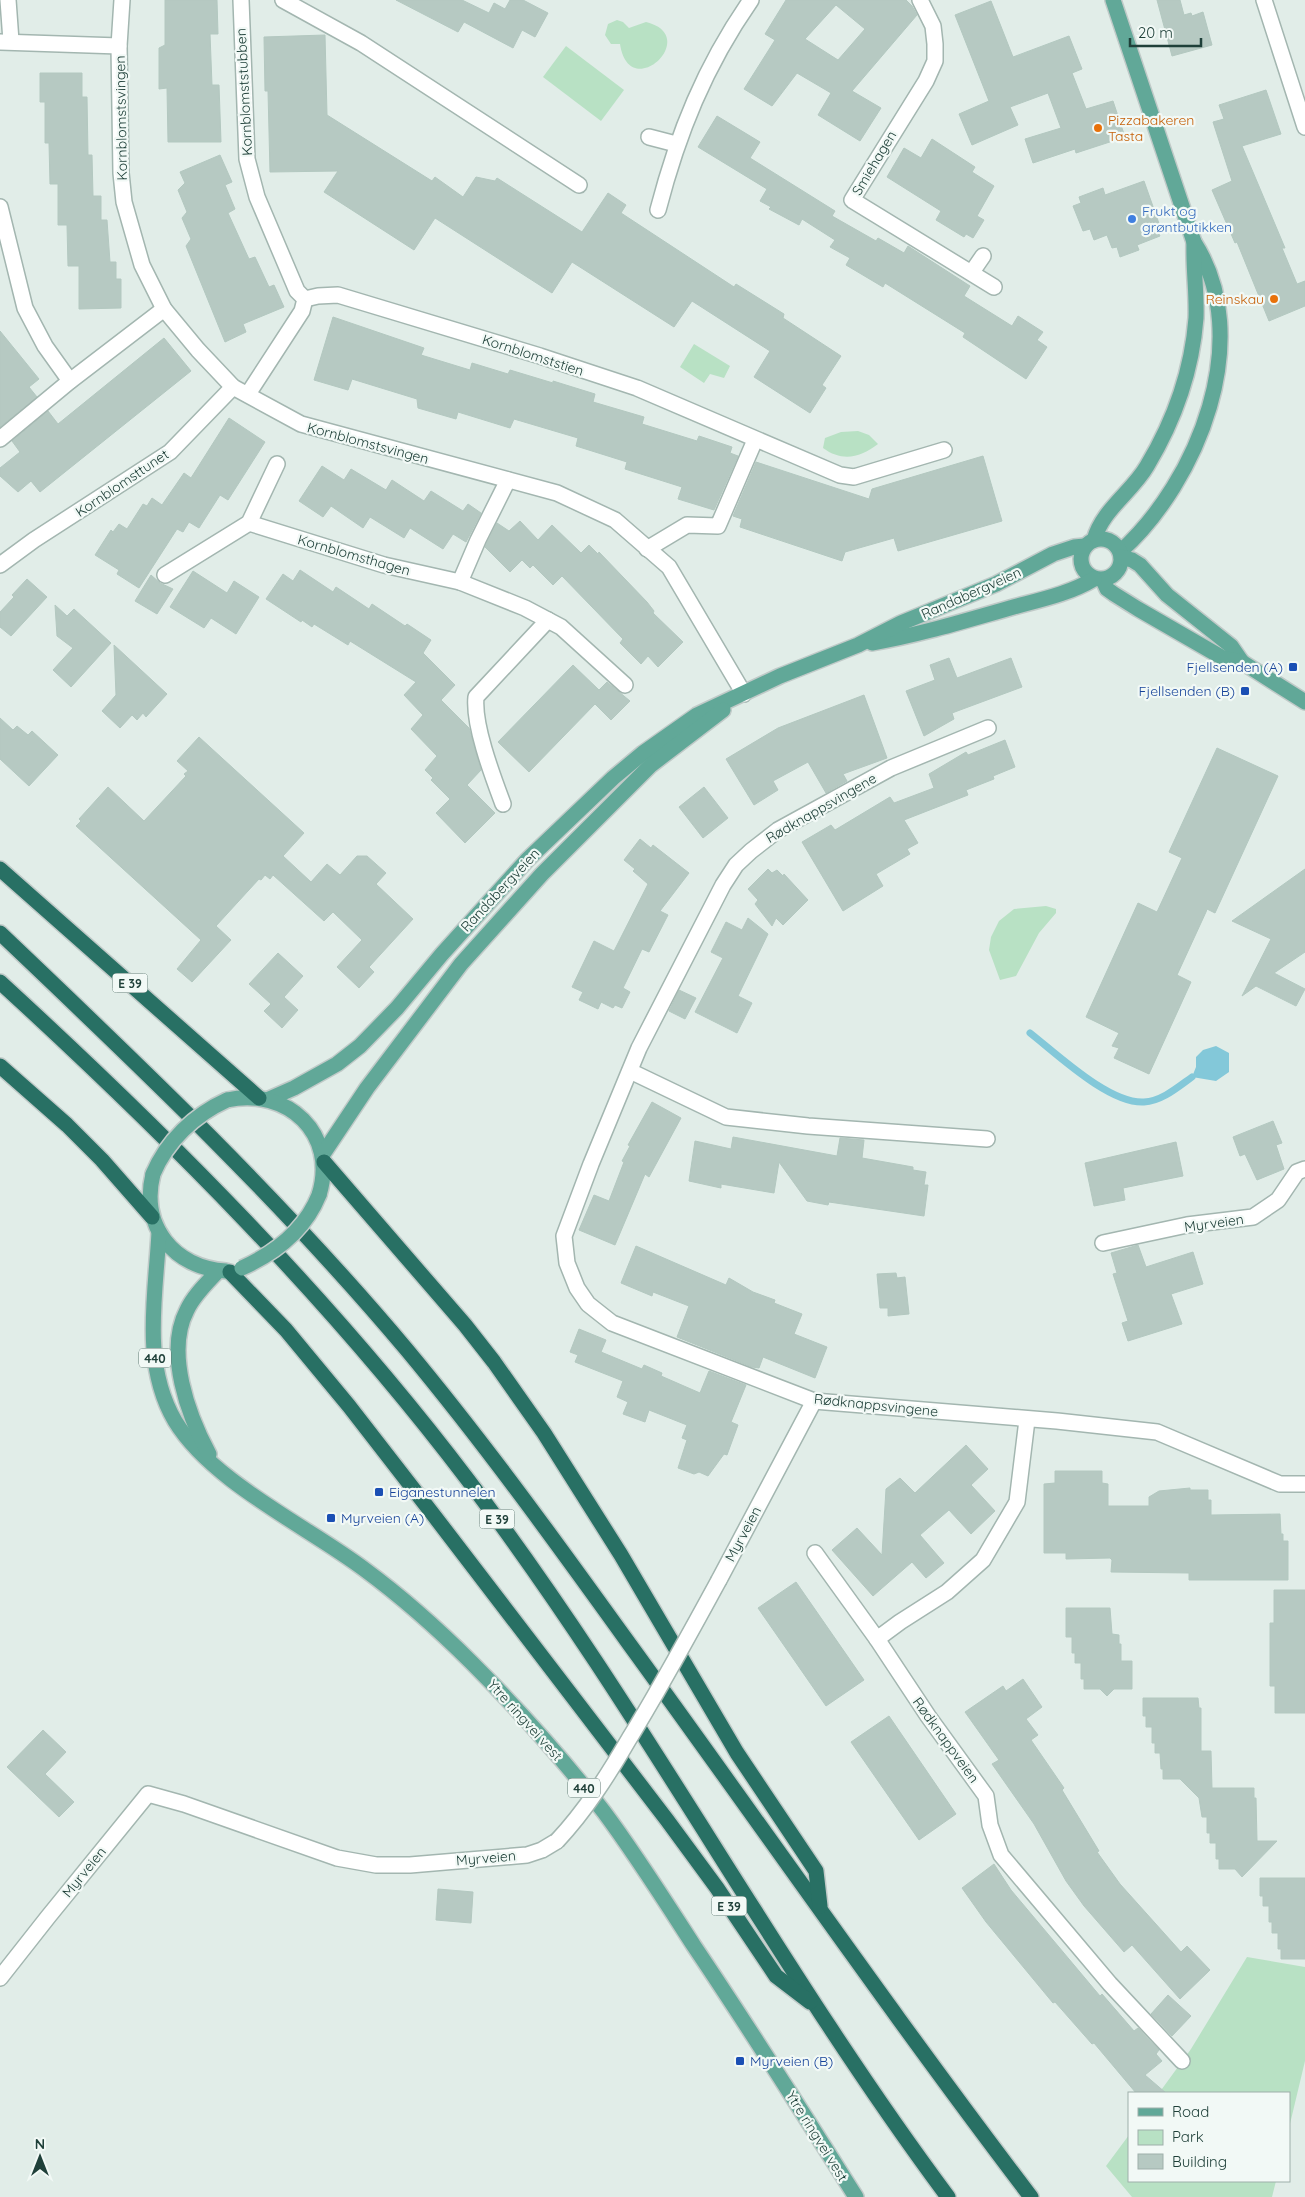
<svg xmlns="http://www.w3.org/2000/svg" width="1305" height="2197" font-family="Quicksand,sans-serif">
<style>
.green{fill:#b8e1c4}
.water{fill:#83c8d9}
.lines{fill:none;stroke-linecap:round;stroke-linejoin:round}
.stream{stroke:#83c8d9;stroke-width:7}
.building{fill:#b6c9c2;stroke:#b3c8c0;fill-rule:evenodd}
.minor-casing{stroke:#a3b6b0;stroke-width:18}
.major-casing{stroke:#c0cac8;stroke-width:18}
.highway-casing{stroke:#c0cac8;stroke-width:18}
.minor{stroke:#fff;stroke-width:15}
.major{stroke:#61a898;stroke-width:15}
.highway{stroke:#287064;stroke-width:15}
.minor-bridge-casing{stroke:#a3b6b0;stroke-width:18;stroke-linecap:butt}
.major-bridge-casing{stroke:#c0cac8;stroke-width:18;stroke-linecap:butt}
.minor-bridge{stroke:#fff;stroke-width:15}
.major-bridge{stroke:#61a898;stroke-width:15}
.food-dot{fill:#e8710a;stroke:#f2f9f6;stroke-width:2}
.shop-dot{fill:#3f7fe0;stroke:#f2f9f6;stroke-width:2}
.transit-dot{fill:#1a4fb4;stroke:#f2f9f6;stroke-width:2}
.labels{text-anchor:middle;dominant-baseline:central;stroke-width:4.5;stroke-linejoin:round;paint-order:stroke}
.shield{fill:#f2f9f6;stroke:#5e7872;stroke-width:1}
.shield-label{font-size:12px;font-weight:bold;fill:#1f4039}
.street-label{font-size:14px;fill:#1f4039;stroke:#f2f9f6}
.food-label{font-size:14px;fill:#c56008;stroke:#f2f9f6;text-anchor:start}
.shop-label{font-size:14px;fill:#366cbe;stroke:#f2f9f6;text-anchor:start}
.transit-label{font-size:14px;fill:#164399;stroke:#f2f9f6;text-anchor:start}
</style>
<rect width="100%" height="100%" fill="#e1ede8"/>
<!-- green -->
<g class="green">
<path d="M617,20L623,22L629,28L646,22C703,36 629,105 620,44H611L605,35L608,24Z"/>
<path d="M566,46L624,90L601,121L543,77Z"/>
<path d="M694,344L730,366L724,378L710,374L704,383L680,367Z"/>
<path d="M858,431L869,435L878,444C860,458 842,462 823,448L825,438L841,432Z"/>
<path d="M1046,906L1056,909V913L1039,933L1016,976L1000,980L989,950L991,937L999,921L1014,909Z"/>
<path d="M1247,1957L1305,1967V2061L1289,2128V2093H1159L1191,2049Z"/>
<path d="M1129,2135V2181H1276L1272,2197H1132L1106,2166Z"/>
</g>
<!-- water -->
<path class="water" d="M1216,1046L1229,1053V1072L1216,1081L1192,1077L1196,1067V1057L1203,1050Z"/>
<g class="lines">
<!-- stream -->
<path class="stream" d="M1030,1033C1057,1054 1109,1104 1144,1102C1162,1101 1178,1087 1192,1077"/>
</g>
<!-- building -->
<g class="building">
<path d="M165,0H217L218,34H210L212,85H219L221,142H168L167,88L159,89V48L165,45Z"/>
<path d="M396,0H462L489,13L494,3L505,9L510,0H523L548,13L535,37L522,30L513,48L464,22L458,32Z"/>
<path d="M786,0H906L912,6L917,15L852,91L881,108L860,141L818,115L831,93L797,73L772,106L744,89L775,40L765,34ZM836,5L865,29L838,60L805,39Z"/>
<path d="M1157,0H1180L1184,15L1191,13L1192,16L1203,12L1212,45L1172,56Z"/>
<path d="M991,1L1013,57L1069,36L1082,69L1072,73L1086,109L1113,101L1125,137L1076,153L1075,149L1033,163L1025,139L1061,128L1048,93L1010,107L1018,125L972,145L959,114L989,101L955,15Z"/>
<path d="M325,35L327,115L432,181L435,177L463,197L476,177L495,181L497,178L582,232L608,193L626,205L621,213L734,287L736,284L784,314L783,318L841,356L822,385L826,388L810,413L754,377L770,351L692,301L674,327L572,262L552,293L435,218L414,250L324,192L338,171L270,172L268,91H265L264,37Z"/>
<path d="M40,73H82V97H87L88,155H92L93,196H101V220H107L110,262H116V279H121V308L79,309V266H68L67,225H58V184H50L49,143H45V102H40Z"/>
<path d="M1266,90L1281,134L1242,146L1285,248H1282L1297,284L1305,281V306L1269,321L1237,242L1235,243L1212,190L1232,181L1213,122L1224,119L1219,105Z"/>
<path d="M717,116L760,142L750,158L835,211L832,216L876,241L878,238L904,253L908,246L970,286L964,296L1012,326L1018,316L1043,332L1037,340L1047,347L1026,379L963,337L965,333L885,283L883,287L846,265L850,258L830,247L835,240L802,219L799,225L769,209L771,207L760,201L767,189L698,147Z"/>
<path d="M932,139L975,167L972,172L994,186L977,216L984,220L973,238L966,234L964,237L936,220L941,211L887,177L904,148L921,158Z"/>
<path d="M220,155L232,182L225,185L235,209L228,213L249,259L255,257L269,287L274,285L284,307L243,324L246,332L225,342L186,246L191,239L182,218L187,212L178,190L185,183L180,172Z"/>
<path d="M1144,181L1162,232L1159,234L1160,236L1137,245L1139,250L1120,257L1117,247L1112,248L1107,235L1094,240L1090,229L1083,231L1073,206L1081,203L1079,197L1103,188L1105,195Z"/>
<path d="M333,317L424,348L421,355L470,370L472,363L508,374L510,370L553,383V381L595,394L593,402L644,417L642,424L697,441L699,436L732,447L730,453L738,456L714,510L678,499L682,487L625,469L627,462L576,446L578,438L514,419L510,428L458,412L456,419L418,408L417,399L352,379L348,390L314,380Z"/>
<path d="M0,331L39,379L29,387L37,397L0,427Z"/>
<path d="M164,338L191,371L40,492L31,481L18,492L0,476V468L20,452L12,441L48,411L58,424Z"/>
<path d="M229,418L265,442L228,500L220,495L199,528L189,522L183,532L177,529L139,588L117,574L119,570L95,555L111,530L113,532L119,524L127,529L143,504L147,506L152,498L162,505L184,473L191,478Z"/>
<path d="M983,456L1002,521L898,551L894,538L845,552L842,561L740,527L742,519L733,516L756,462L869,499L872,489Z"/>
<path d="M322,466L344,480L351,469L386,490L392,480L424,501L431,491L463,511L468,504L481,513L466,542L453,534L443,549L410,528L404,538L370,517L363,528L331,506L323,517L299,501Z"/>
<path d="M520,521L538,540L552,525L581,553L589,545L598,554L599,552L647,602L654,611L653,613L683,642L658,667L648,656L641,664L620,643L623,639L562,576L553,585L533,565L530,568L522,560L510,572L485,547L497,523L509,531Z"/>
<path d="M300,570L333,592L336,587L369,609L372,604L405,626L407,624L431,640L423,653L455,685L441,700L469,728L481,770L467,785L495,813L465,843L436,813L450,799L431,780L433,778L425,770L437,756L411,729L423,715L404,695L416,682L350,641L348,645L314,624L312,627L302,620L301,622L266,599L283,574L293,581Z"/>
<path d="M193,571L227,593L234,581L259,597L236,634L211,618L204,628L170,607Z"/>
<path d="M151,575L160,583L173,589L157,614L135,601Z"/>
<path d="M27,579L47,597L11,636L0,627V612L14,597L12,595Z"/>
<path d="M55,605L67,616L74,609L111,643L71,687L53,670L73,648L57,636Z"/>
<path d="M114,645L167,694L146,717L143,713L137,720L132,715L120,728L102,711L116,695Z"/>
<path d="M949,658L957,678L1011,658L1022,687L952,713L954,719L924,736L906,691L935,680L930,665Z"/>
<path d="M573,665L599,690L607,682L630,701L611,720L595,704L529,772L498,742Z"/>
<path d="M864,695L887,758L843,774L847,781L826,793L808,762L773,781L778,790L754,805L726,759L778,728Z"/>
<path d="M0,718L13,730L17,726L28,735L32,731L58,755L29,786L0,759Z"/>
<path d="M199,737L304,833L283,856L311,882L327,864L340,875L357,856H367L386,873L376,884L413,919L369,967L374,972L359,988L337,967L362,940L333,912L324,921L273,875L270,879L265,875L261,880L259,879L216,926L231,940L192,982L177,969L201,940L76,826L81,821L79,819L108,787L144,821L186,776L184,774L188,771L177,761Z"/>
<path d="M1005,740L1015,767L993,776L994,779L966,790L968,795L904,820L918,843L907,849L910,854L876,874L883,886L843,911L802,842L831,825L835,830L890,797L894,803L934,788L929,774L966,752L968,755Z"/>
<path d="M1217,748L1278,776L1215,913L1207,909L1206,912L1177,975L1191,982L1149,1074L1114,1058L1119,1048L1112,1046L1119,1033L1086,1017L1138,903L1157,912L1182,858L1169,852Z"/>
<path d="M704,787L728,818L703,838L679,807Z"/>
<path d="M640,839L651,848L653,845L689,873L660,911L668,915L649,952L642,949L623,988L630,992L622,1008L615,1005L613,1008L601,1002L598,1009L579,1000L583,992L572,987L594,941L614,951L648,884L633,871L635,869L624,860Z"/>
<path d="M768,869L772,873L777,870L783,876L784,874L808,900L783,925L776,918L772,926L755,904L758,900L748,889Z"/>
<path d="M1305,869V952L1274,973L1305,989L1296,1006L1256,986L1242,996L1271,939L1232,921Z"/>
<path d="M748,918L768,934L738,996L752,1003L737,1033L695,1012L723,958L711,952L726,922L742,930Z"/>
<path d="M278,953L303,976L284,997L298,1010L282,1028L264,1011L271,1004L249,984Z"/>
<path d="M679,990L696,998L685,1019L669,1011Z"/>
<path d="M652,1102L681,1118L649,1177L645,1174L615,1245L579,1230L594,1195L609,1201L624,1162L622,1161L630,1146L628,1145Z"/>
<path d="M1273,1121L1282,1143L1276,1145L1284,1169L1257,1180L1245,1154L1240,1156L1233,1137Z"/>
<path d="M733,1137L837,1156L840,1138L864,1140L862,1158L913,1167V1170L926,1172L924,1185H928L924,1216L829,1202L828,1205L807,1201L779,1162L774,1193L721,1184V1188L689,1181L695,1141L731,1149Z"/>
<path d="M1176,1142L1183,1176L1123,1188L1125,1200L1094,1206L1085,1163Z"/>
<path d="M1138,1245L1146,1267L1193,1252L1203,1284L1171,1294L1182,1324L1128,1341L1122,1323L1128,1321L1113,1274L1117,1273L1111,1253Z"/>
<path d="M636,1246L726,1285L729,1278L753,1292L775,1300L774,1303L802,1314L794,1334L827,1347L815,1378L763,1357L759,1368L752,1367L677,1337L689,1306L653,1292L652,1296L621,1283Z"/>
<path d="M896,1273L897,1278L905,1277L909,1314L888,1316V1308H880L877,1274Z"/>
<path d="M579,1329L606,1340L601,1352L642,1369L644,1365L662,1373L661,1376L700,1393L709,1371L746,1385L731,1422L738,1425L727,1455L724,1454L708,1476L699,1472L694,1474L678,1468L687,1440L682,1438L687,1425L649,1410L645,1422L623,1414L628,1402L617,1397L623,1381L575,1362L578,1355L570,1352Z"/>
<path d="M966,1445L988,1469L971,1485L995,1511L971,1534L949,1510L920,1535L944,1563L926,1578L912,1562L873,1596L832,1550L857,1528L882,1555L886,1489L900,1478L915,1493Z"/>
<path d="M1055,1471H1102V1483L1108,1484V1506H1149V1497L1159,1491L1190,1488V1490H1208V1500H1211V1515L1280,1514L1281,1534H1283V1541H1288V1580H1189V1573L1111,1572L1112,1560L1110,1558L1066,1559V1553H1044V1484L1055,1483Z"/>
<path d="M796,1582L864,1680L826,1706L758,1608Z"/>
<path d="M1274,1590H1305V1713H1275V1686H1270V1623H1274Z"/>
<path d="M1066,1608H1110L1112,1634L1119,1635V1644H1121V1661H1132V1689H1114L1107,1696L1100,1689H1084V1679H1081V1663H1075V1653H1072V1637H1066Z"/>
<path d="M1023,1679L1042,1707L1026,1719L1038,1735L1031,1740L1064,1788L1062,1790L1099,1851L1097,1852L1120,1884L1181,1952L1187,1946L1210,1970L1180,1999L1132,1945L1124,1952L1084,1906L1066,1881L1034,1824L992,1764L999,1760L965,1712L1003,1686L1006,1691Z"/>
<path d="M1143,1698H1198L1199,1708H1201V1751H1211L1212,1788H1254V1798H1256L1257,1841H1277L1242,1877L1235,1869H1219V1859H1216V1843H1210V1833H1207V1817H1202L1199,1798L1180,1779H1163V1769H1161L1160,1753H1155V1743H1152V1727H1146V1716H1143Z"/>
<path d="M889,1716L956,1814L919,1840L851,1742Z"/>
<path d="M43,1730L66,1752L45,1774L74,1802L59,1817L7,1767Z"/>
<path d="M994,1864L1011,1890L1100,1996L1102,1994L1134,2031L1138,2028L1159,2050L1156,2054L1162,2061L1145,2075L1166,2093H1136L1094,2043L1092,2044L1055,2002L1053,2003L986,1922L962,1888Z"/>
<path d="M1260,1878H1305V1959H1281V1949H1278V1933H1272V1922H1269V1906H1263V1896H1260Z"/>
<path d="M438,1889L473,1892L471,1923L436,1920Z"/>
<path d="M1168,1995L1191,2016L1172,2036L1151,2014Z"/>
</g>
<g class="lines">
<defs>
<g id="minor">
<path d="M8,0L11,41"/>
<path d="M122,0L119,46L121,173L124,202L142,265L164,309L198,350L233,387L301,424L557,493L615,520L669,567L744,694"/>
<path d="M241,0L247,159L257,197L297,291L305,299L302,311L248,394"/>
<path d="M283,0L361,43L579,185"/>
<path d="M920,0L933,26L935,44V61L926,81L852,200L994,287"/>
<path d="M1264,0L1305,127"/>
<path d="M0,42L119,46"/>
<path d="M649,137L676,144"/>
<path d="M0,207L25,308L45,346L70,381"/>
<path d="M658,210C678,133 705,66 751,0"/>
<path d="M972,272L983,256"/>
<path d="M305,299L318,296L338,295L540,356L637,388L840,475L854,477L944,450"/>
<path d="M0,439L70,381L164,309"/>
<path d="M249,523L384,565L460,582L478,540L508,480"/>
<path d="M647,549L687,525L718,526L755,440"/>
<path d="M0,565L34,540L170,452L233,387"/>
<path d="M165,575L249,523L277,464"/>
<path d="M460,582L525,608L561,627L625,685"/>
<path d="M988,728L891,768L778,830L751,851L736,865L723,885L639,1048L591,1164L564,1236L567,1263L577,1288L588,1304L612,1323L814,1401L1057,1421L1157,1432L1280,1484H1305"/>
<path d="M503,804C493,777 473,725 476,697L548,620"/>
<path d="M630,1071L726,1117L808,1126L987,1139"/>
<path d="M1103,1243L1187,1225L1253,1217L1278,1200L1297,1172L1305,1169"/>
<path d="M1027,1420L1017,1502L983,1560L947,1592L900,1622L877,1639L928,1716L986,1796L990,1825L1001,1855L1110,1984L1182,2061"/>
<path d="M815,1553L877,1639"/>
<path d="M719,1580L814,1401"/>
<path d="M0,1978L48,1917L148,1794L184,1804L337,1858L376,1865H410L527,1855L542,1850L557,1841"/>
</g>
<g id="major">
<path d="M1113,0L1194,242C1256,338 1198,482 1120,552"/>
<circle cx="1101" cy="559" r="20"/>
<path d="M1094,540C1102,510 1132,492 1147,466C1174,421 1192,371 1196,318C1197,293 1193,267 1194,242"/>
<path d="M1121,557L1132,560L1140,565L1167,595L1231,646L1242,662"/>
<path d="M1103,580L1107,589L1114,594L1138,609L1223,658L1242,662L1305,702"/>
<path d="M872,643C919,635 964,621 1010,608C1039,600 1069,594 1094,579"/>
<path d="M269,1099L294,1088L337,1064L360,1046L397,1008L442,954L527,860L613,778L643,753L697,715L780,676L858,645L901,623L996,584L1053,554L1074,547L1085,546"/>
<path d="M227,1100C288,1087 338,1134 319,1195"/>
<path d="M323,1154L367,1088L461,964L542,874L651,765L723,710"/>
<path d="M153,1174C140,1226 174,1268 226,1271"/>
<path d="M159,1232C156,1294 141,1363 175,1421C212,1482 307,1526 364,1569C402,1597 439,1630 472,1663C519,1710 564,1760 604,1812C636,1855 665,1901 694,1946C750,2029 803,2113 856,2197"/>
<path d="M209,1454C188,1415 165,1352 187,1310C194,1295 207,1283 218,1271"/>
</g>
<g id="highway">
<path d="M0,869L259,1098"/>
<path d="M0,933C141,1067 282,1201 407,1350C486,1445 558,1545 630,1645C764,1829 893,2016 1031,2197"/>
<path d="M0,982C168,1136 330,1298 468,1480C642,1709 776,1966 948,2197"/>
<path d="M0,1066L67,1125L102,1160L152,1217"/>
<path d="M324,1162L465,1325L494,1362L544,1433L621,1555L737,1753L816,1871L820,1906"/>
<path d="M230,1272L286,1330L349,1406L432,1513L667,1820L717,1888L776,1976L810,2002"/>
</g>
</defs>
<!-- minor casing -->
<use href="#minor" class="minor-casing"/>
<!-- major casing -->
<use href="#major" class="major-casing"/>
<!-- highway casing -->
<use href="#highway" class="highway-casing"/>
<!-- minor -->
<use href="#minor" class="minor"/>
<!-- major -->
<use href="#major" class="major"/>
<!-- highway -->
<use href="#highway" class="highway"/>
<defs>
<path id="minor-bridge" d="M557,1841C586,1810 608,1775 629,1739C661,1687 690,1633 719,1580"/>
<g id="major-bridge">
<path d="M153,1174C167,1141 194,1115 227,1100"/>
<path d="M242,1268C275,1253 305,1230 319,1195"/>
</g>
</defs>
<!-- minor-bridge casing -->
<use href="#minor-bridge" class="minor-bridge-casing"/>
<!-- major-bridge casing -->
<use href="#major-bridge" class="major-bridge-casing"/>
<!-- minor-bridge -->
<use href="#minor-bridge" class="minor-bridge"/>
<!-- major-bridge -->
<use href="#major-bridge" class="major-bridge"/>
</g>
<!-- markers -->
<g class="food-dot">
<circle cx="1098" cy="128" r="5"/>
<circle cx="1274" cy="299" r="5"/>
</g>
<circle class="shop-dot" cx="1132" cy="219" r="5"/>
<g class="transit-dot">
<rect x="1288" y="662" width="10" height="10" rx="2.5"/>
<rect x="1240" y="686" width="10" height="10" rx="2.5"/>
<rect x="374" y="1487" width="10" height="10" rx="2.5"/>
<rect x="326" y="1513" width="10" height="10" rx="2.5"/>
<rect x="735" y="2056" width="10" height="10" rx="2.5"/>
</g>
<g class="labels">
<!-- shield labels -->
<g class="shield">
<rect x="112.5" y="973.5" width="35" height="19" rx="4"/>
<rect x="139" y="1348.5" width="32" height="19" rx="4"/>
<rect x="479.5" y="1509.5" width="35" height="19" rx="4"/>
<rect x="568" y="1778.5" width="32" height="19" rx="4"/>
<rect x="711.5" y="1896.5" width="35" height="19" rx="4"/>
</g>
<g class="shield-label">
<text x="130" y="983">E 39</text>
<text x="155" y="1358">440</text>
<text x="497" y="1519">E 39</text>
<text x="584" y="1788">440</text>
<text x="729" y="1906">E 39</text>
</g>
<!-- street labels -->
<g class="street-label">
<text transform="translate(244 92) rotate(-93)">Kornblomststubben</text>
<text transform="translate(121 118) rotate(-91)">Kornblomstsvingen</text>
<text transform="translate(874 163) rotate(-59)">Smiehagen</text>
<text transform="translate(533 355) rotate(18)">Kornblomststien</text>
<text transform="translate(368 443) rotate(15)">Kornblomstsvingen</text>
<text transform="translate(122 483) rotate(-34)">Kornblomsttunet</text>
<text transform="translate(354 555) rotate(16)">Kornblomsthagen</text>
<text transform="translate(971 593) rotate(-24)">Randabergveien</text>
<text transform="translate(821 808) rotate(-30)">Rødknappsvingene</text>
<text transform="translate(500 890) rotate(-47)">Randabergveien</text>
<text transform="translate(1214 1223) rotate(-8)">Myrveien</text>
<text transform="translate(876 1405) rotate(6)">Rødknappsvingene</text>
<text transform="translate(743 1534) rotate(-62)">Myrveien</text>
<text transform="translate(525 1720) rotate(48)">Ytre ringvei vest</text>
<text transform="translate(946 1740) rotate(54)">Rødknappveien</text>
<text transform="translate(486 1858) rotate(-5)">Myrveien</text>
<text transform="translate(84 1872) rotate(-51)">Myrveien</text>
<text transform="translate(817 2136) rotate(58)">Ytre ringvei vest</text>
</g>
<!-- food labels -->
<g class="food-label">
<text x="1108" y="120">Pizzabakeren<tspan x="1108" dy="16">Tasta</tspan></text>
<text x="1264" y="299" text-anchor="end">Reinskau</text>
</g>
<!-- shop labels -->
<g class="shop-label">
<text x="1142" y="211">Frukt og<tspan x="1142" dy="16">grøntbutikken</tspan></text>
</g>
<!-- transit labels -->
<g class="transit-label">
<text x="1283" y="667" text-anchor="end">Fjellsenden (A)</text>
<text x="1235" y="691" text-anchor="end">Fjellsenden (B)</text>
<text x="389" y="1492">Eiganestunnelen</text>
<text x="341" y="1518">Myrveien (A)</text>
<text x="750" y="2061">Myrveien (B)</text>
</g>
</g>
<!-- legend -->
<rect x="1128" y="2092" width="162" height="90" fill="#f2f9f6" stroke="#9eafaa"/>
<rect x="1138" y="2108" width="25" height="8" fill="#61a898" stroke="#9eafaa"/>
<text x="1172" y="2117" font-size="15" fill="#1f4039">Road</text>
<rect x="1138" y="2130" width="25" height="15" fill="#b8e1c4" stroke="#9eafaa"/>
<text x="1172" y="2142" font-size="15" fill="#1f4039">Park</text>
<rect x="1138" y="2154" width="25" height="15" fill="#b6c9c2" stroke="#9eafaa"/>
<text x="1172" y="2167" font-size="15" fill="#1f4039">Building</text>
<!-- north arrow -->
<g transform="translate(40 2157)" stroke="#f2f9f6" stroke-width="4" paint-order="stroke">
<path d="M0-4L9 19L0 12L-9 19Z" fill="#1f4039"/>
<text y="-8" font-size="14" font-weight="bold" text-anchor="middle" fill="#1f4039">N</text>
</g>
<!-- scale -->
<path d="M1130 38v8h71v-8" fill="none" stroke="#1f4039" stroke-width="2.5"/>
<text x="1138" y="38" font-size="15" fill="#1f4039" stroke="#f2f9f6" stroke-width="4" paint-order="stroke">20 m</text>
</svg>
